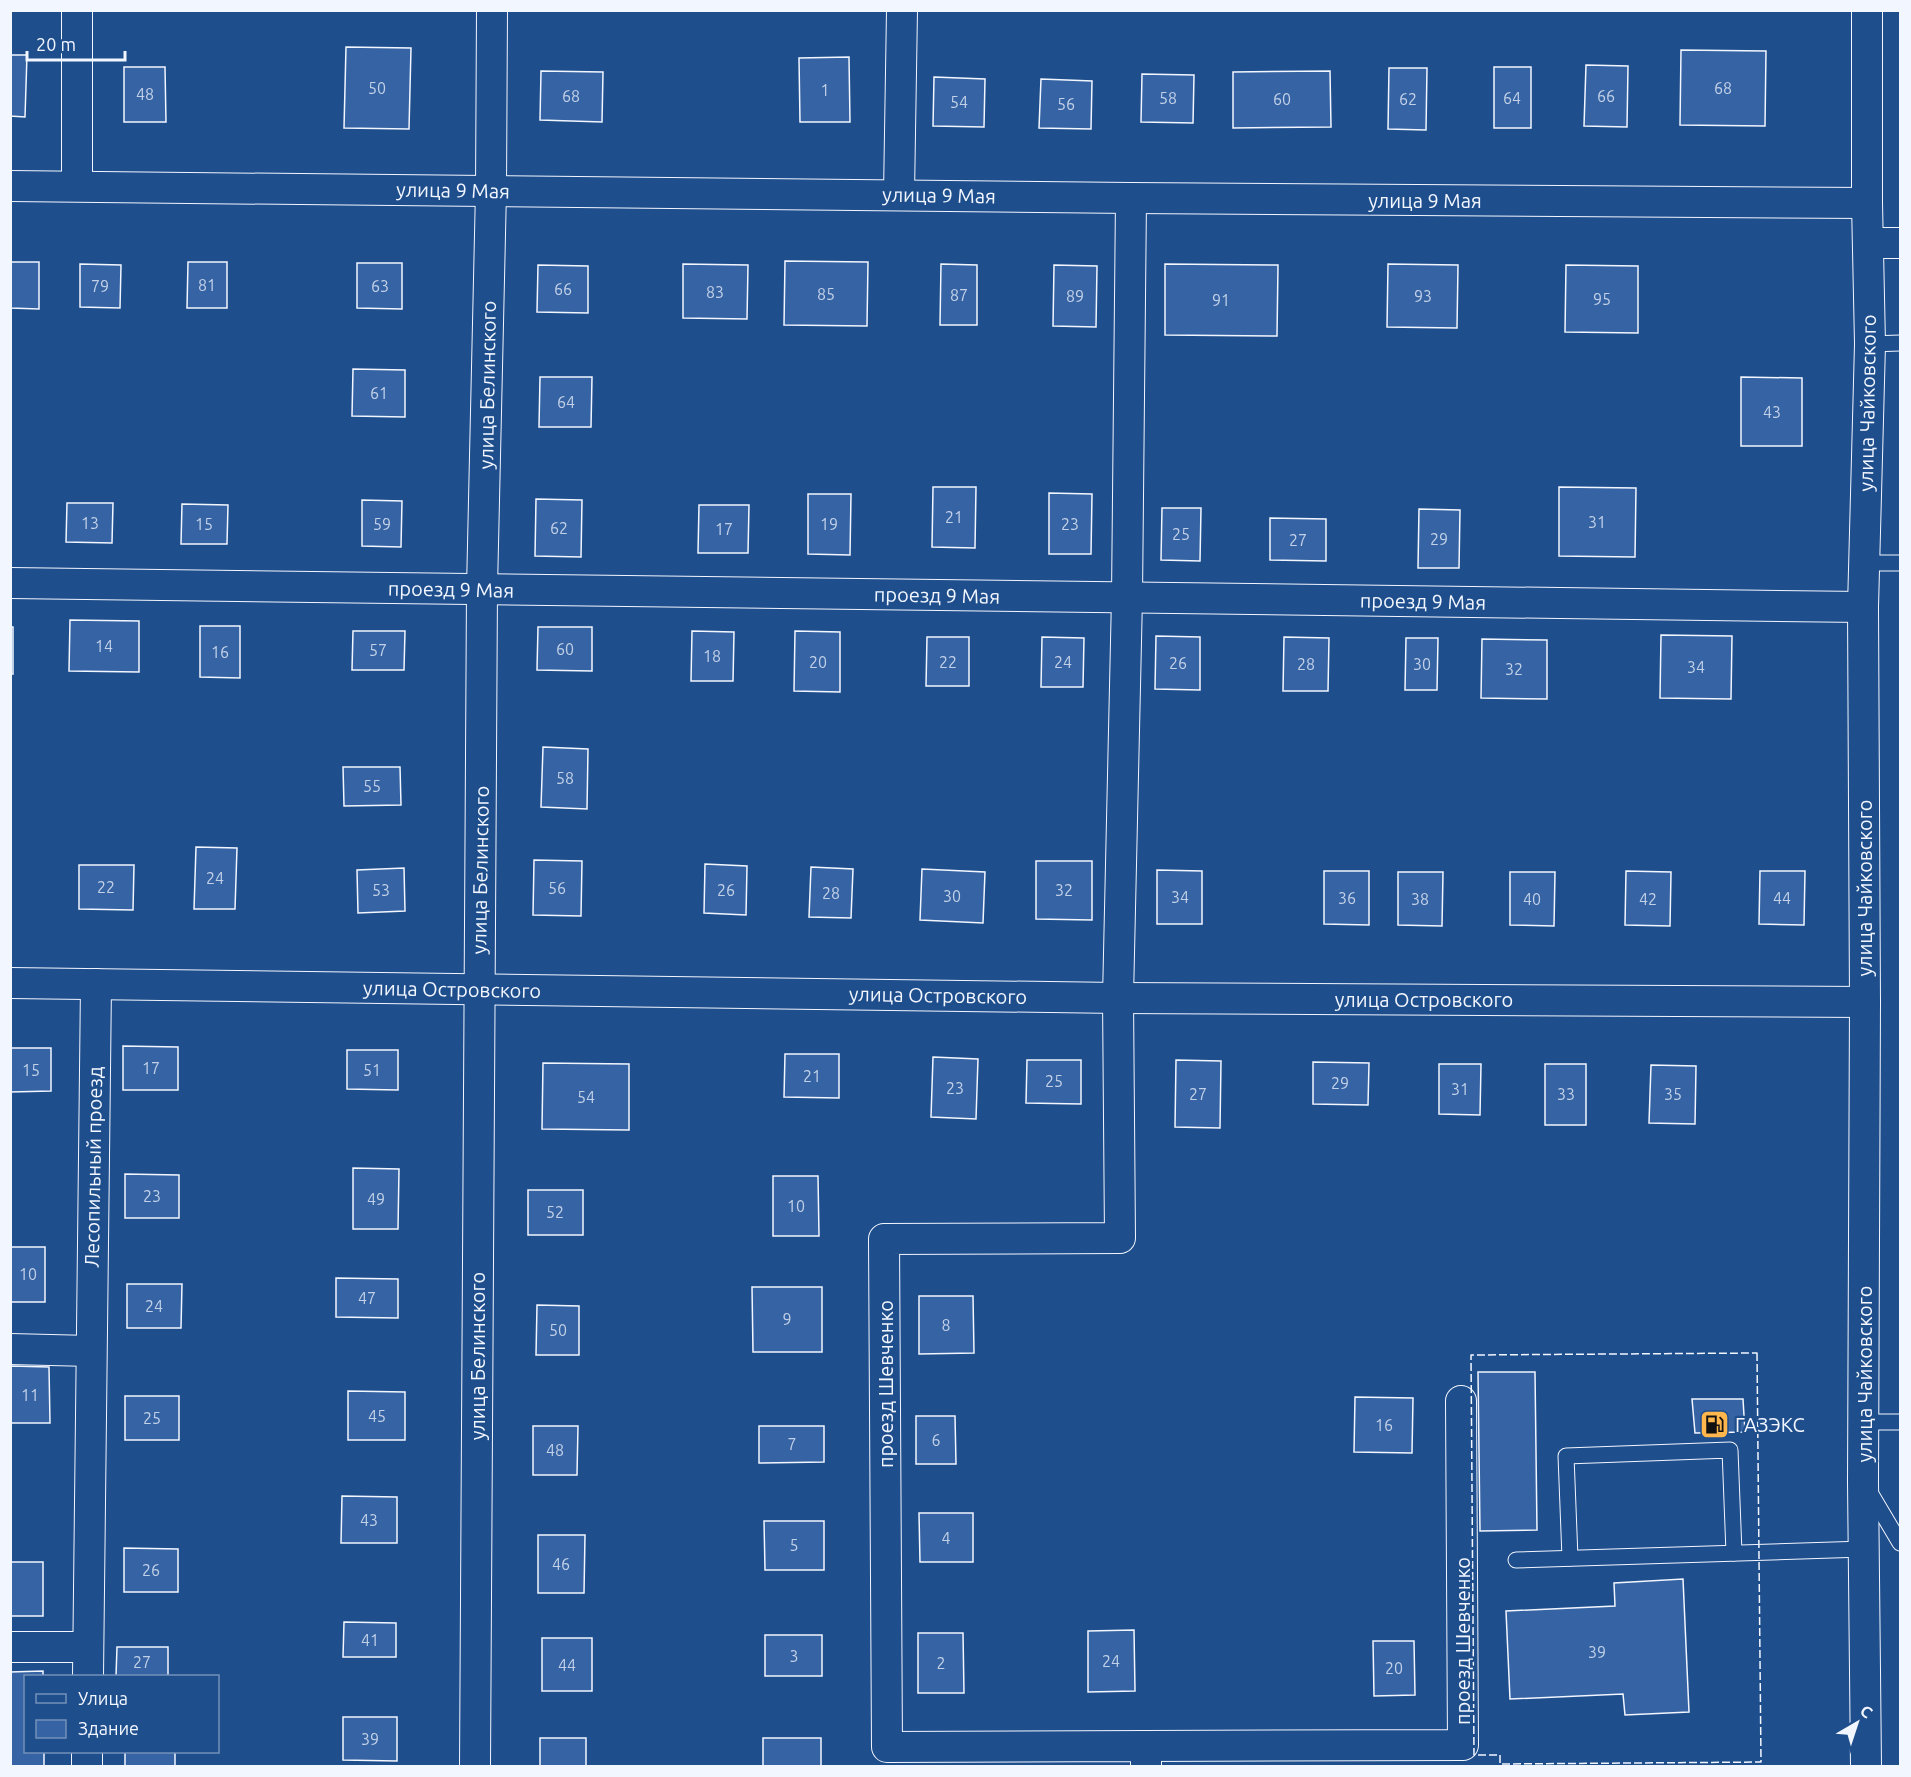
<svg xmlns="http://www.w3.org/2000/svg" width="1911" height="1777" font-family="Ubuntu,sans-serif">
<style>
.building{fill:#3563a3;stroke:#f2f6ff;stroke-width:1.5}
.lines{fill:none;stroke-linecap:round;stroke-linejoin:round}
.service-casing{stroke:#f2f6ff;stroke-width:17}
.minor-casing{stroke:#f2f6ff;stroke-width:32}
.service{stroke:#1f4e8c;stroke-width:15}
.minor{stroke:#1f4e8c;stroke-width:30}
.fence{stroke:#f2f6ff;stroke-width:1.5;stroke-dasharray:8 3;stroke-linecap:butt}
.labels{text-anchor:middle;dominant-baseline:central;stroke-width:4.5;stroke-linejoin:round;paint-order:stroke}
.number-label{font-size:16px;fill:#c3d1e8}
.street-label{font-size:20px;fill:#f2f6ff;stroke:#1f4e8c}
.poi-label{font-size:20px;fill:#f2f6ff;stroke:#1f4e8c;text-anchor:start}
</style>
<rect width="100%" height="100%" fill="#1f4e8c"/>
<!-- building -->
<g class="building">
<path d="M346,47L411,48L409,129L344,128Z"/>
<path d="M1681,50L1766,51L1765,126L1680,125Z"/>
<path d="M10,55H27L25,117L10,116Z"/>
<path d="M849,57L850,122H800L799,58Z"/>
<path d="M1586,65L1628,66L1627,127L1584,126Z"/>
<path d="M124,67H165L166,122H124Z"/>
<rect x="1494" y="67" width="37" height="61"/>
<path d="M1389,68H1427L1426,130L1388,129Z"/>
<path d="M541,71L603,72L602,122L540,120Z"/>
<path d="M1330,71L1331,127L1233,128V72Z"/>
<path d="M1142,74L1194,75L1193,123L1141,122Z"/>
<path d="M934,77L985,79L984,127L933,126Z"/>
<path d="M1041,79L1092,81L1091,129L1039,128Z"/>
<path d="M785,261L868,262L867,326L784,325Z"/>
<path d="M10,262H39V309L10,308Z"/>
<path d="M188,262H227V308H187Z"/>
<path d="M357,263H402V309L357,308Z"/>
<path d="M80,264L121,265L120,308L80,307Z"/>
<path d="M683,264L748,265L747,319L683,318Z"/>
<path d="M941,264L977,265V325H940Z"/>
<path d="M1165,264L1278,265L1277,336L1165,335Z"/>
<path d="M1388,264L1458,265L1457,328L1387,327Z"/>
<path d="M538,265L588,266V313L537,312Z"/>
<path d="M1054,265L1097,266L1096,327L1053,326Z"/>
<path d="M1566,265L1638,266V333L1565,332Z"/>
<path d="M353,369L405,370V417L352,416Z"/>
<path d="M540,377H592L591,427H539Z"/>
<path d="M1741,377L1802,378V446H1741Z"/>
<path d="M933,487H976L975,548L932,547Z"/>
<path d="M1559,487L1636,488L1635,557L1559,556Z"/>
<path d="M1049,493L1092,494L1091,554H1049Z"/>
<path d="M808,494H851L850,555L808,554Z"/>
<path d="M536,499L582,500L581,557L535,556Z"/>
<path d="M362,500L402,501L401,547L362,546Z"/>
<path d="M67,503H113L112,543L66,542Z"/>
<path d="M182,504L228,505L227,544H181Z"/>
<path d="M699,505H749L748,553H698Z"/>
<path d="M1162,508H1201L1200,561L1161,560Z"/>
<path d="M1419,509L1460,510L1459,568H1418Z"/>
<path d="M1270,518L1326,519V561L1270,560Z"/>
<path d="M70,620L139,621V672L69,671Z"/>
<path d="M200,626H240V678L200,677Z"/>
<rect x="10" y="627" width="3" height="47"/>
<path d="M538,627H592V671L537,670Z"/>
<path d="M353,631H405L404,670H352Z"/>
<path d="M692,631L734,632L733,681H691Z"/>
<path d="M795,631L840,632V692L794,691Z"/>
<path d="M1661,635L1732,636L1731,699L1660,698Z"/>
<path d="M1156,636L1200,637V690L1155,689Z"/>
<path d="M927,637H969V686H926Z"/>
<path d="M1042,637L1084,638L1083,687H1041Z"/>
<path d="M1284,637L1329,638L1328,691H1283Z"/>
<path d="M1406,638H1438L1437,690H1405Z"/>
<path d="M1482,639L1547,640V699L1481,698Z"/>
<path d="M543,747L588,749L587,809L541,807Z"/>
<path d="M343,767H400L401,805L344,806Z"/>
<path d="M196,847L237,848L235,909H194Z"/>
<path d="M534,860L582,861L581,916L533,915Z"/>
<path d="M1036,861H1092V920L1036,919Z"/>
<path d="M705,864L747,866L746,915L704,913Z"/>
<path d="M79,865H134L133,910L79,909Z"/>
<path d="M811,867L853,869L851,918L809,917Z"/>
<path d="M404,868L405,911L358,913L357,870Z"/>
<path d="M922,869L985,872L983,923L920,920Z"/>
<path d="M1157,870L1202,871V924H1157Z"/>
<path d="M1324,871H1369V925L1324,924Z"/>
<path d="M1626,871L1671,872L1670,926L1625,925Z"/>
<path d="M1760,871H1805L1804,925L1759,924Z"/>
<path d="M1398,872H1443L1442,926L1398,925Z"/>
<path d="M1510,872H1555L1554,926L1510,925Z"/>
<path d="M123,1046L178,1047V1090H123Z"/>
<path d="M10,1048H51V1091L10,1092Z"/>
<path d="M347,1050H398V1090L347,1089Z"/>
<path d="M785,1054H839V1098L784,1097Z"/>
<path d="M933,1057L978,1059L976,1119L931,1117Z"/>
<path d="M1027,1060H1081V1104L1026,1103Z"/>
<path d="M1176,1060L1221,1061L1220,1128L1175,1127Z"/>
<path d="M1313,1062L1369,1063L1368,1105L1313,1104Z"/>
<path d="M543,1063L629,1064V1130L542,1129Z"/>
<path d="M1439,1064H1481L1480,1115L1439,1114Z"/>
<rect x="1545" y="1064" width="41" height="61"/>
<path d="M1651,1065L1696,1066L1695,1124L1649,1123Z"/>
<path d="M353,1168L399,1169L398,1229H353Z"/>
<path d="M125,1174L179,1175V1218H125Z"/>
<path d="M773,1176H818L819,1236H773Z"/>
<rect x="528" y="1190" width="55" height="45"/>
<rect x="10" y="1247" width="35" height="55"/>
<path d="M336,1278L398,1279V1318L336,1317Z"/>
<path d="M127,1284H182L181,1328H127Z"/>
<path d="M752,1287H822V1352H753Z"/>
<path d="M919,1296H973L974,1353L919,1354Z"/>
<path d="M537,1305L579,1306V1355H536Z"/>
<path d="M10,1366L49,1367L50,1423H10Z"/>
<path d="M1478,1372H1535L1537,1530L1480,1531Z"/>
<path d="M348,1391L405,1392V1440H348Z"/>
<rect x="125" y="1396" width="54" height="44"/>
<path d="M1355,1397L1413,1398L1412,1453L1354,1452Z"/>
<path d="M1692,1399H1743L1745,1432L1695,1433Z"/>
<path d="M916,1416H955L956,1464H916Z"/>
<path d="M533,1426H578L577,1475H533Z"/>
<path d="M759,1426H824V1462L759,1463Z"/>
<path d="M342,1496L397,1497V1543H341Z"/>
<path d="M919,1513H973V1562H920Z"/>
<path d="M764,1521H824V1570H765Z"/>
<path d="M538,1535H585L584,1593H538Z"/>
<path d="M124,1548L178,1549V1592H124Z"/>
<rect x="10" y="1562" width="33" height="54"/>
<path d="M1683,1579L1689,1712L1625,1715L1623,1694L1510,1699L1506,1611L1615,1606L1614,1583Z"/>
<path d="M344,1622L396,1623V1657H343Z"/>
<path d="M1134,1630L1135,1691L1088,1692V1631Z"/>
<path d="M918,1633H963L964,1693H918Z"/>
<rect x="765" y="1635" width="57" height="41"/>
<rect x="542" y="1638" width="50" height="53"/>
<path d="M1373,1641H1414L1415,1695L1374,1696Z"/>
<path d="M117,1647H168V1676H116Z"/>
<path d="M43,1671V1676H26V1752H44V1766H10V1672Z"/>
<path d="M343,1717H397V1761L343,1760Z"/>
<rect x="540" y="1738" width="46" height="28"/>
<rect x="763" y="1738" width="58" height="28"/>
<rect x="125" y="1752" width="50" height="14"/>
</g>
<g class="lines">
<defs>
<g id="service">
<path d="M1870,344L1900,343"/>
<path d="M1864,563H1900"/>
<path d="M1864,1422H1900"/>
<path d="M1868,1489L1900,1543"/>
<path d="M1570,1558L1566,1456L1730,1450L1734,1553"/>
<path d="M1516,1560L1864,1549"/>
</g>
<g id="minor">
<path d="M10,186L1131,198L1867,203"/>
<path d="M77,186V10"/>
<path d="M899,194L902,10"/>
<path d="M1131,198L1127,597L1118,998L1120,1238L884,1239L887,1747L1146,1746V1766"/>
<path d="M1869,243H1900"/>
<path d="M10,583L1863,607"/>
<path d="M10,983L1118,998L1865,1002"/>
<path d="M10,1349L91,1351"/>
<path d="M10,1647H88"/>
<path d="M88,1676L96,984"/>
<path d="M1146,1746L1463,1745L1461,1401"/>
<path d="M87,1766V1752"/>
<path d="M475,1766L482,589L491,190L492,10"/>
<path d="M1866,1766L1863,1482L1865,1002L1863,607L1870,344L1867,203V10"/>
</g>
</defs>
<!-- service casing -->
<use href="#service" class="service-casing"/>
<!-- minor casing -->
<use href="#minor" class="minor-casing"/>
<!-- service -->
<use href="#service" class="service"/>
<!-- minor -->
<use href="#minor" class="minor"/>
<!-- fence -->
<path class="fence" d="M1757,1353L1761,1762L1500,1764V1755H1474L1471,1355Z"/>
</g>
<!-- icons -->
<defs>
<symbol id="fuel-square" viewBox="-11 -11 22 22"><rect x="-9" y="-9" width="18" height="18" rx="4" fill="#ffb74d" stroke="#1f4e8c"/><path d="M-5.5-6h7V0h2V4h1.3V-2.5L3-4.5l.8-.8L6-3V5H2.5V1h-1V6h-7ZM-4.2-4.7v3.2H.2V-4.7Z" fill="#111"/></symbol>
</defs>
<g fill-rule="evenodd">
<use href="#fuel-square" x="1698" y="1408" width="33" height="33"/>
</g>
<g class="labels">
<!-- number labels -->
<g class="number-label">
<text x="377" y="88">50</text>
<text x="1723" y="88">68</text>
<text x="825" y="90">1</text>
<text x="145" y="94">48</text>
<text x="571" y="96">68</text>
<text x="1606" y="96">66</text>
<text x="1168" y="98">58</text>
<text x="1512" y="98">64</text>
<text x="1282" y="99">60</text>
<text x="1408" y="99">62</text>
<text x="959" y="102">54</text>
<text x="1066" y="104">56</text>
<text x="207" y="285">81</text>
<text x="100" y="286">79</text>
<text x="380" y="286">63</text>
<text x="563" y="289">66</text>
<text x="715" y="292">83</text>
<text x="826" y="294">85</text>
<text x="959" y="295">87</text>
<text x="1075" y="296">89</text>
<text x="1423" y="296">93</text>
<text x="1602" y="299">95</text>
<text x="1221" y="300">91</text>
<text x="379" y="393">61</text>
<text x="566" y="402">64</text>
<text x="1772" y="412">43</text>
<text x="954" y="517">21</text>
<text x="1597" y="522">31</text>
<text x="90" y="523">13</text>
<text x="204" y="524">15</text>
<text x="382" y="524">59</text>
<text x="829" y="524">19</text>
<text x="1070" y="524">23</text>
<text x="559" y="528">62</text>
<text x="724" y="529">17</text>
<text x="1181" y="534">25</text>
<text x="1439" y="539">29</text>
<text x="1298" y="540">27</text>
<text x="104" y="646">14</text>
<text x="565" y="649">60</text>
<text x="378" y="650">57</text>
<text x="220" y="652">16</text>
<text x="712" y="656">18</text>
<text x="818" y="662">20</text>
<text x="948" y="662">22</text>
<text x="1063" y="662">24</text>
<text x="1178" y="663">26</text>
<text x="1306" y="664">28</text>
<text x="1422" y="664">30</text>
<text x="1696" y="667">34</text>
<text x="1514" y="669">32</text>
<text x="565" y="778">58</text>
<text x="372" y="786">55</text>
<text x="215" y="878">24</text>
<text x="106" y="887">22</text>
<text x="557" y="888">56</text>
<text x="381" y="890">53</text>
<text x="726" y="890">26</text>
<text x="1064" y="890">32</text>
<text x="831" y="893">28</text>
<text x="952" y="896">30</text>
<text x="1180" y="897">34</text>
<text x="1347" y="898">36</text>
<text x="1782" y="898">44</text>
<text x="1420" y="899">38</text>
<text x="1532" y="899">40</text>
<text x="1648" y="899">42</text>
<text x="151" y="1068">17</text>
<text x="31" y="1070">15</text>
<text x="372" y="1070">51</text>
<text x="812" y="1076">21</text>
<text x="1054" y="1081">25</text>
<text x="1340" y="1083">29</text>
<text x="955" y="1088">23</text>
<text x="1460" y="1089">31</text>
<text x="1198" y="1094">27</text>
<text x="1566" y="1094">33</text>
<text x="1673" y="1094">35</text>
<text x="586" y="1097">54</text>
<text x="152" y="1196">23</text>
<text x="376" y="1199">49</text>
<text x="796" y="1206">10</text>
<text x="555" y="1212">52</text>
<text x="28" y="1274">10</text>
<text x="367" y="1298">47</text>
<text x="154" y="1306">24</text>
<text x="787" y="1319">9</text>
<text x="946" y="1325">8</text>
<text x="558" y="1330">50</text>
<text x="30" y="1395">11</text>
<text x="377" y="1416">45</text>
<text x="152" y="1418">25</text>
<text x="1384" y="1425">16</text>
<text x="936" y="1440">6</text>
<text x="792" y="1444">7</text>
<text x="555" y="1450">48</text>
<text x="369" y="1520">43</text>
<text x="946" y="1538">4</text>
<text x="794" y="1545">5</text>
<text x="561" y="1564">46</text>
<text x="151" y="1570">26</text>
<text x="370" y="1640">41</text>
<text x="1597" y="1652">39</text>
<text x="794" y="1656">3</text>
<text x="1111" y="1661">24</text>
<text x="142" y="1662">27</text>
<text x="941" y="1663">2</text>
<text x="567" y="1665">44</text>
<text x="1394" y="1668">20</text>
<text x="370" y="1739">39</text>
</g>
<!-- street labels -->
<g class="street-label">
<text transform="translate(453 190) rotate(1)">улица 9 Мая</text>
<text transform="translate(939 195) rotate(1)">улица 9 Мая</text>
<text x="1425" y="200">улица 9 Мая</text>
<text transform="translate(487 385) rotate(-89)">улица Белинского</text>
<text transform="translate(1867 403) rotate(-89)">улица Чайковского</text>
<text transform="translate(451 589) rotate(1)">проезд 9 Мая</text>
<text transform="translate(937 595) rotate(1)">проезд 9 Мая</text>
<text transform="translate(1423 601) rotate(1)">проезд 9 Мая</text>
<text transform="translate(480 870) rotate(-89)">улица Белинского</text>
<text transform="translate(1864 888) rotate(-90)">улица Чайковского</text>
<text transform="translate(452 989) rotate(1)">улица Островского</text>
<text transform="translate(938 995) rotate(1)">улица Островского</text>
<text x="1424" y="999">улица Островского</text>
<text transform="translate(93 1167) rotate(-89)">Лесопильный проезд</text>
<text transform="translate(477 1356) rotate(-90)">улица Белинского</text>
<text transform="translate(1864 1374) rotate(-90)">улица Чайковского</text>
<text transform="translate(885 1384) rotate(-90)">проезд Шевченко</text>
<text transform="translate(1462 1641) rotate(-90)">проезд Шевченко</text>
</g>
<!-- poi labels -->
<g class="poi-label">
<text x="1735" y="1424">ГАЗЭКС</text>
</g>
</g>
<!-- border -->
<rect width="1911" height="1777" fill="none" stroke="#f2f6ff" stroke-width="24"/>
<!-- legend -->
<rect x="24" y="1675" width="195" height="78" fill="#1f4e8c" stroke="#7391ba" stroke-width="1.5"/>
<rect x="36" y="1694" width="30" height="9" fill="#1f4e8c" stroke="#7391ba" stroke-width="1.5"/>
<text x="78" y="1705" font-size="18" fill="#f2f6ff">Улица</text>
<rect x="36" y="1720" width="30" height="18" fill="#3563a3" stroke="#7391ba" stroke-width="1.5"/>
<text x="78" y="1735" font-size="18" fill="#f2f6ff">Здание</text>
<!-- north arrow -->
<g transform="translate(1857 1723) rotate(39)" stroke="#1f4e8c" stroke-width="4.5" paint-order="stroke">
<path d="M0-4.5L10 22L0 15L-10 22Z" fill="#f2f6ff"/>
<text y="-9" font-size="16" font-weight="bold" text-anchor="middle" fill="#f2f6ff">С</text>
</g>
<!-- scale -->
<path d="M27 51v9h98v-9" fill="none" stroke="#f2f6ff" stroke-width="3"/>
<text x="36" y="51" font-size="18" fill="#f2f6ff" stroke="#1f4e8c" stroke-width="4.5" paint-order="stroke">20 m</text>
</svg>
